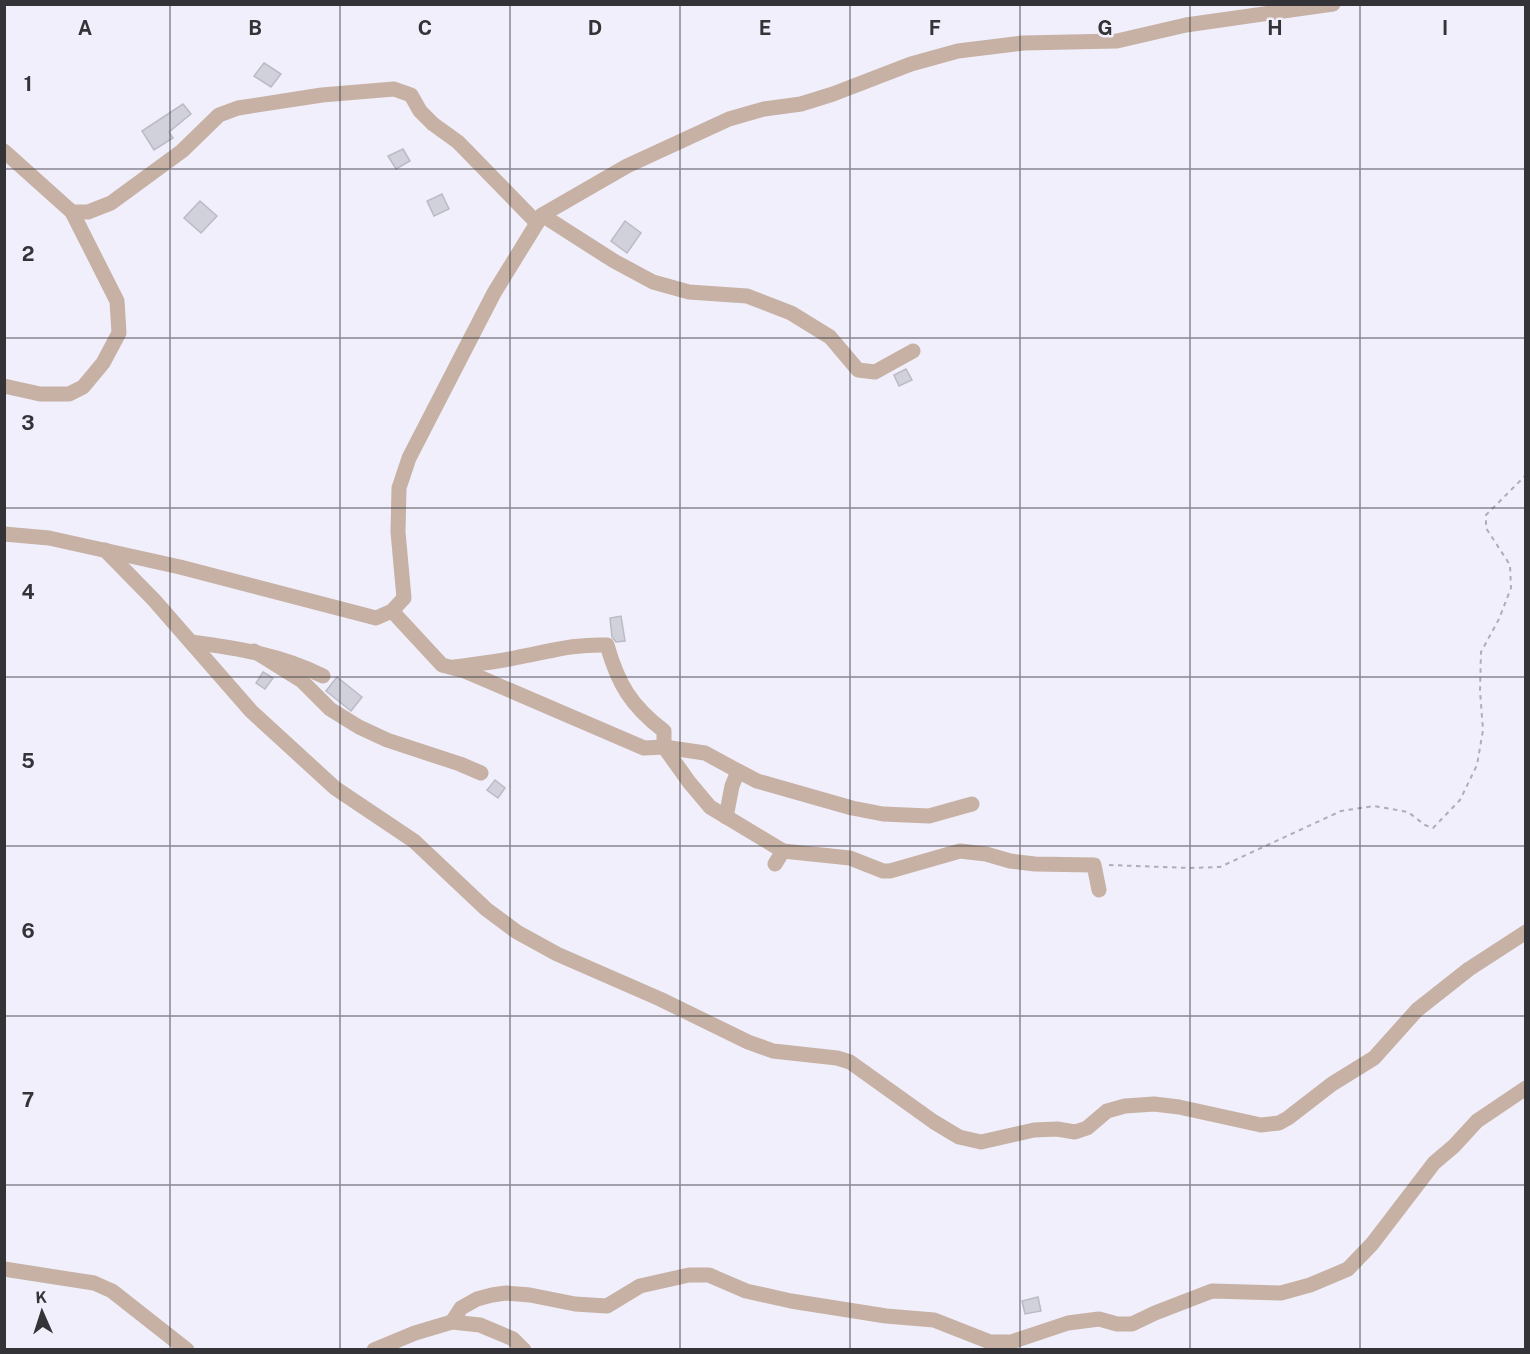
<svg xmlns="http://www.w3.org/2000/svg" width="1530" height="1354" font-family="'Public Sans',sans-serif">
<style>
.building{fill:#d1d1dc;stroke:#bbbac5;stroke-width:1.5}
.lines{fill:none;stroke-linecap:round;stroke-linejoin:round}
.path{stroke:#afaeb7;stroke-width:2;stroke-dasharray:4.5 4.5;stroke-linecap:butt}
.street{stroke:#c6b1a4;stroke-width:15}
.grid{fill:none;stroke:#343338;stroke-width:1.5;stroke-opacity:0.55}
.grid-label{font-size:20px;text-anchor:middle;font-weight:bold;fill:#343338;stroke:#f0effb;stroke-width:5;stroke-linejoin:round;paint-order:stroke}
</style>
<rect width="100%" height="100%" fill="#f0effb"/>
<!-- building -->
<g class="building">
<path d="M264,63L281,74L271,87L254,76Z"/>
<path d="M183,104L191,114L169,132L173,138L154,150L142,131Z"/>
<path d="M403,149L410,161L396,169L388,156Z"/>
<path d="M442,194L449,209L434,216L427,201Z"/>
<path d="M200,201L217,216L201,233L184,218Z"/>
<path d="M625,221L641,233L627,253L611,241Z"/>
<path d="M906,369L912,380L899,386L894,375Z"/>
<path d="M621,616L625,641L616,642L612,637L610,618Z"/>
<path d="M263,672L273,678L265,689L256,683Z"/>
<path d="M337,677L362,697L351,711L326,691Z"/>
<path d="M495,780L505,788L498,798L487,790Z"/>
<path d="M1038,1297L1041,1311L1025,1314L1022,1301Z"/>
</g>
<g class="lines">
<!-- path -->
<path class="path" d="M1109,865L1189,868L1220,867L1341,811L1374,806L1408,812L1425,825L1433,828L1460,800L1477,765L1483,730L1480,691L1481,652L1499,619L1511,588L1510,565L1486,528V515L1526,475"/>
<!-- street -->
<g class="street">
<path d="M4,151L72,212L117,301L119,333L103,363L83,387L69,394H40L4,386"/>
<path d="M72,212H88L111,203L182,151L219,115L238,108L322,95L394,89L411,95L420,111L433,124L458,142L536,222"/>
<path d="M542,215L614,261L653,282L689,292L747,296L791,313L830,337L858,370L875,372L913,351"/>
<path d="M4,534L49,538L180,567L376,618L392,611L404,598L398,532L399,488L409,458L494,293L542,215L627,166L729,119L764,109L801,104L833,94L911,64L958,51L1023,43L1117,41L1186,25L1333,4"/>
<path d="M105,550L154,600L251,711L335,788L414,841L486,909L517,932L557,954L660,999L748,1042L773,1051L837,1058L850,1062L934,1122L959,1137L981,1142L1034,1130L1057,1129L1075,1132L1087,1128L1107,1111L1125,1106L1154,1104L1179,1107L1261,1125L1279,1123L1288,1118L1332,1084L1374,1058L1417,1010L1469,969L1526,932"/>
<path d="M392,611L442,665L465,671L644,748L664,747L689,782L710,807L783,851L775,864"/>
<path d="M191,642C237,648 281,655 323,676"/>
<path d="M254,651L302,681L330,709L359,727L387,740L460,764L481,773"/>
<path d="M454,667C476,664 498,662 519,657C552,651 572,644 607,645C618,684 631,706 664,731V747L705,753L738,771L732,786L726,817"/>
<path d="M738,771L757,781L852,808L883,814L929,816L972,804"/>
<path d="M783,851L850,858L883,871H890L960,851L986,854L1010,861L1035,864L1094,865L1099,890"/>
<path d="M4,1269L94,1283L112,1291L187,1350"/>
<path d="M452,1322L461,1308L477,1299L492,1295L506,1293L530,1295L575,1304L607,1306L640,1286L689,1275H709L746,1291L791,1301L886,1316L934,1320L990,1342H1011L1068,1323L1099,1319L1117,1324H1132L1155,1313L1212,1291L1281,1293L1310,1285L1348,1269L1372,1244L1434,1163L1454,1146L1477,1121L1526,1088"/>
<path d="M374,1350L415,1333L452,1322L480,1325L513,1339L524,1350"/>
</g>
</g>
<!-- grid -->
<path class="grid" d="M170,4V1350M340,4V1350M510,4V1350M680,4V1350M850,4V1350M1020,4V1350M1190,4V1350M1360,4V1350M4,169H1526M4,338H1526M4,508H1526M4,677H1526M4,846H1526M4,1016H1526M4,1185H1526"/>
<g class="grid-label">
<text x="85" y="35">A</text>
<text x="255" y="35">B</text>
<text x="425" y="35">C</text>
<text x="595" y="35">D</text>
<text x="765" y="35">E</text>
<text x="935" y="35">F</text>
<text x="1105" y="35">G</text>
<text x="1275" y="35">H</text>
<text x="1445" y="35">I</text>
<text x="28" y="91">1</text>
<text x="28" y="261">2</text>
<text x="28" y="430">3</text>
<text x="28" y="599">4</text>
<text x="28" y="768">5</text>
<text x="28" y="938">6</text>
<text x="28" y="1107">7</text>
</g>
<!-- border -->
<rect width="1530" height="1354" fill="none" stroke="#343338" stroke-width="12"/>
<!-- north arrow -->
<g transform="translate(42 1312) rotate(357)" stroke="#f0effb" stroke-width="4.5" paint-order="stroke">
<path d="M0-4.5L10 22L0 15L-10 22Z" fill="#343338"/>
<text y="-9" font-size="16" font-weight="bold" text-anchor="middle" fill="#343338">K</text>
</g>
</svg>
